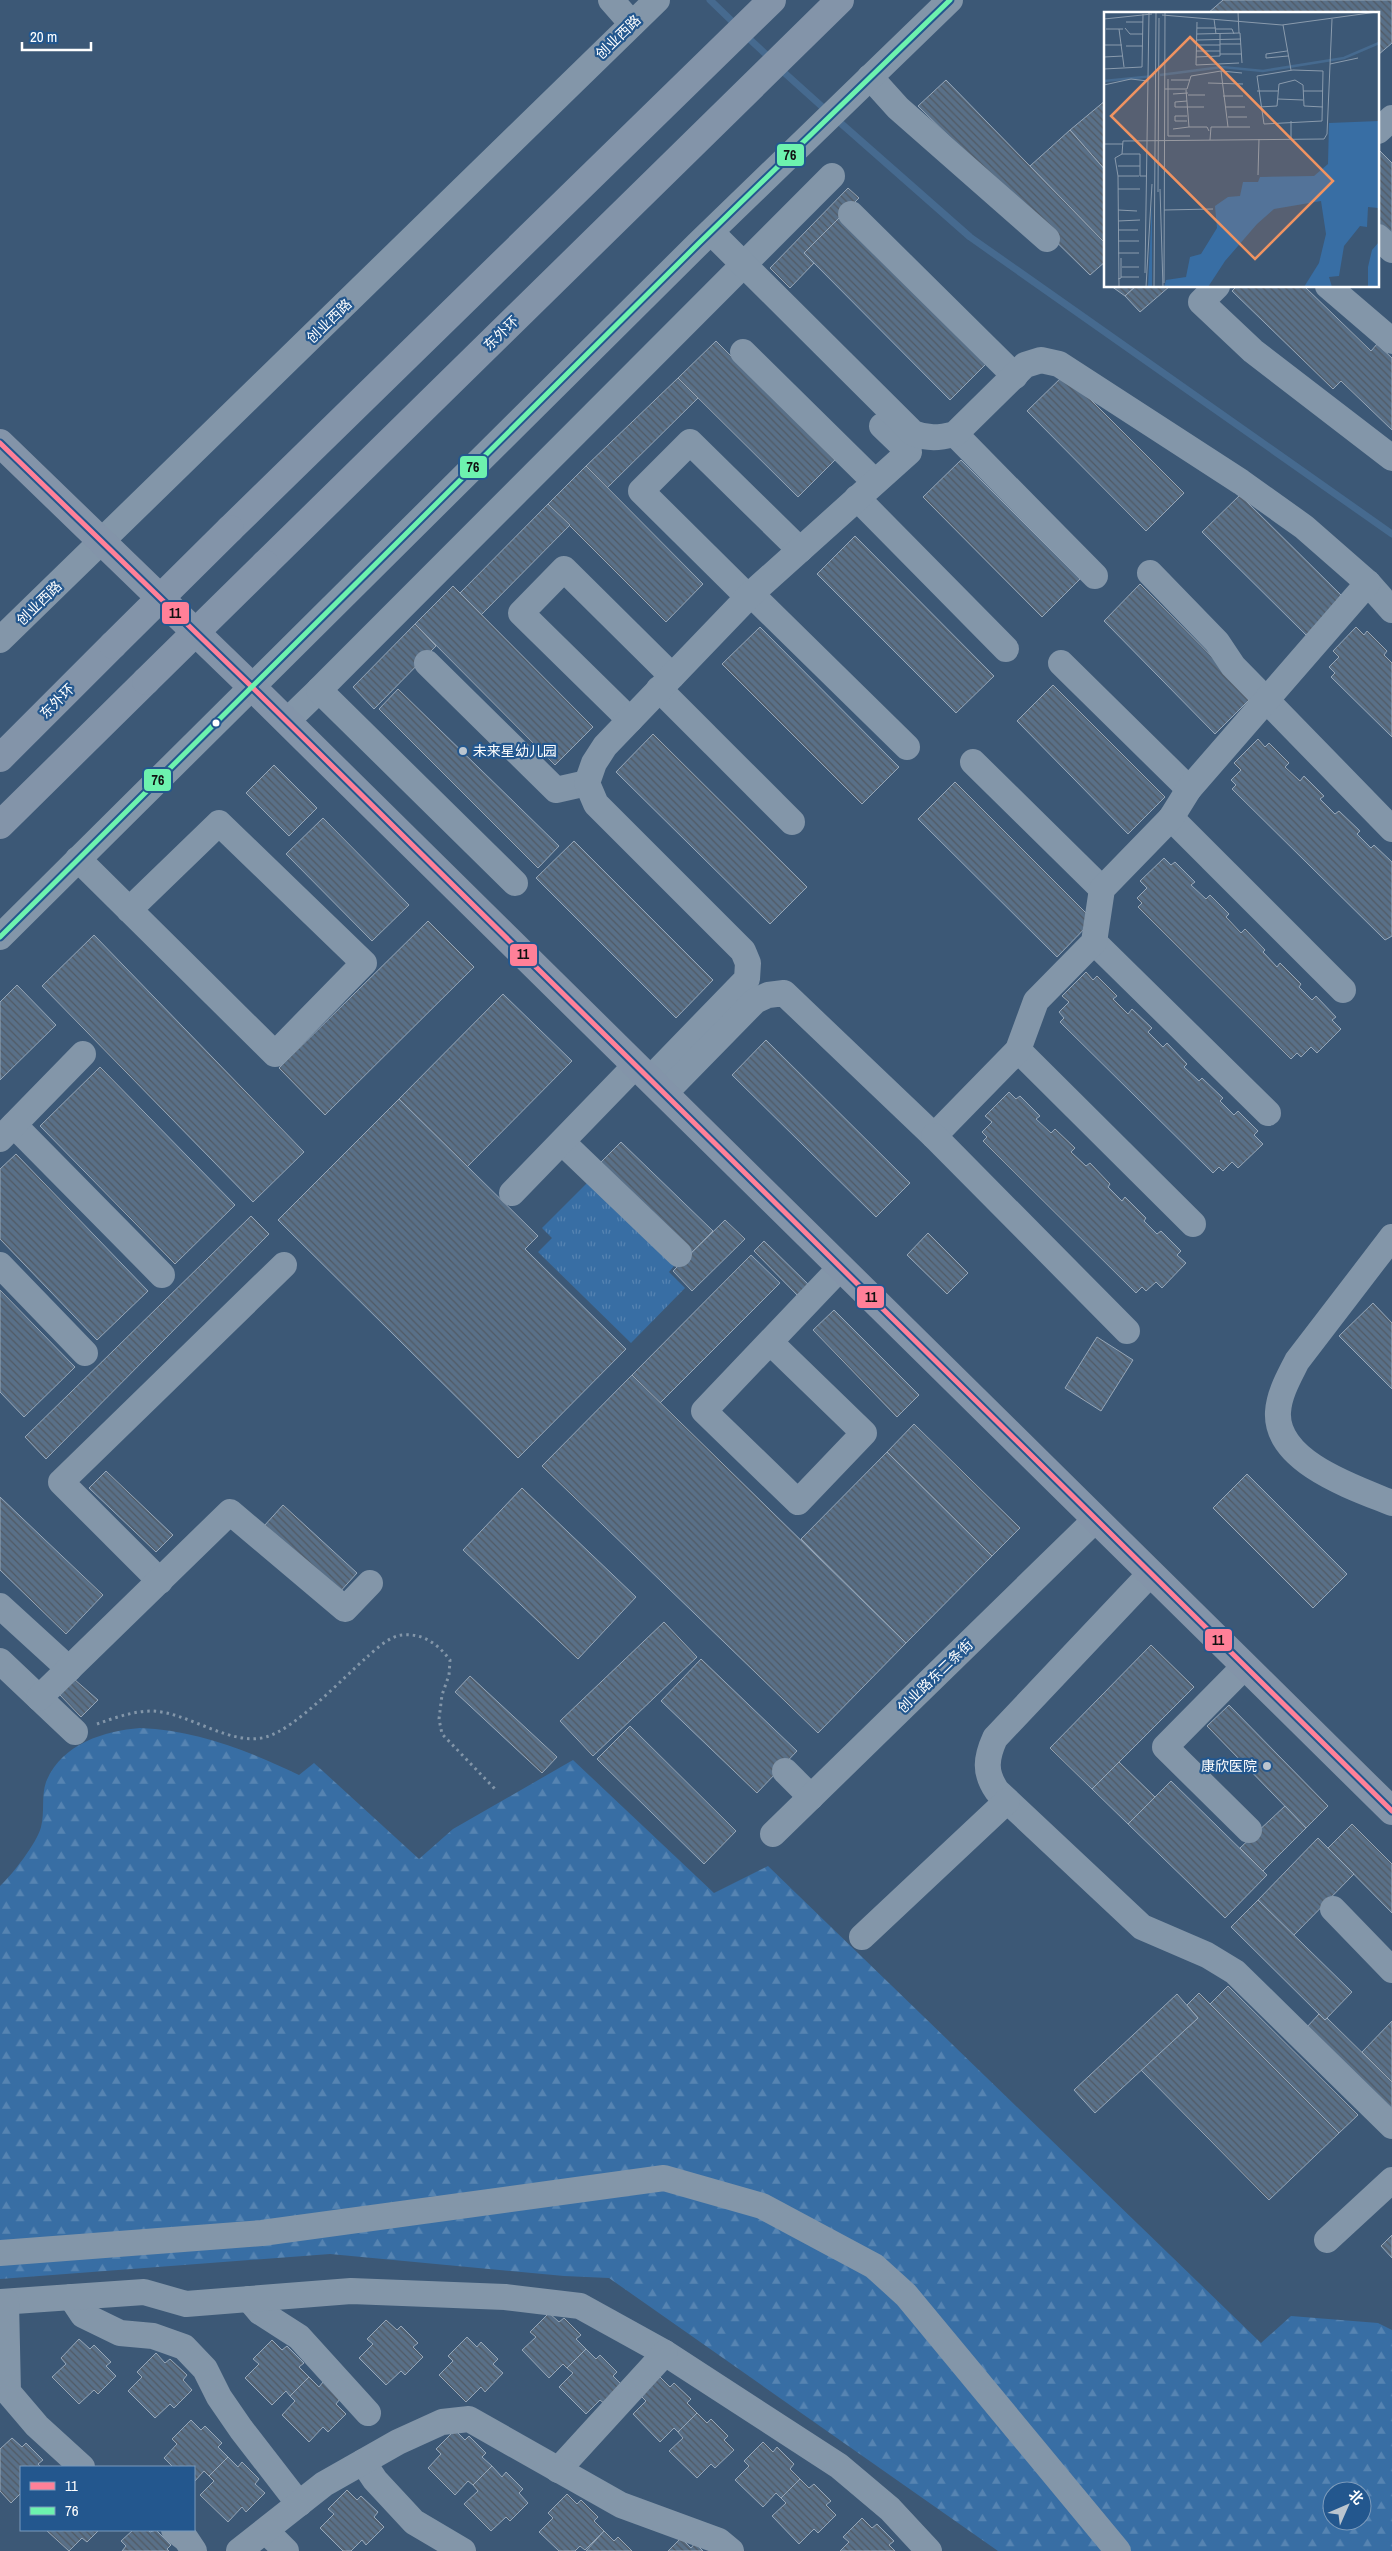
<svg xmlns="http://www.w3.org/2000/svg" width="1392" height="2551" font-family="'Archivo Narrow','Noto Sans SC',sans-serif">
<style>
.grass{fill:url(#grass-tufts)}
.forest{fill:url(#forest-firs);fill-rule:evenodd}
.lines{fill:none;stroke-linecap:round;stroke-linejoin:round}
.stream{stroke:#466a8f;stroke-width:7}
.building{fill:url(#building-back-hatch);stroke:#97a7b8}
.path{stroke:#8396a9;stroke-width:3;stroke-dasharray:2.5 4;stroke-linecap:butt}
.minor{stroke:#8396a9;stroke-width:26}
.major{stroke:#8394a9;stroke-width:28}
.highway{stroke:#8394a9;stroke-width:28}
.highway-bridge{stroke:#8394a9;stroke-width:28}
.bus-1-casing{stroke:#23578e;stroke-width:9}
.bus-2-casing{stroke:#23578e;stroke-width:9}
.bus-1{stroke:#ff8098;stroke-width:5}
.bus-2{stroke:#6df2ae;stroke-width:5}
.bus-dot{fill:#fff;stroke:#23578e;stroke-width:2}
.poi-dot{fill:#bbc5cf;stroke:#23578e;stroke-width:2}
.labels{text-anchor:middle;dominant-baseline:central;stroke-width:4.5;stroke-linejoin:round;paint-order:stroke}
.street-label{font-size:14px;fill:#fff;stroke:#23578e}
.poi-label{font-size:14px;fill:#fff;stroke:#23578e;text-anchor:start}
.inset-river{fill:none;stroke:#466a8f;stroke-width:2.5}
.inset-road{fill:none;stroke:#8a9bad;stroke-width:1}
.view{fill:#f09361;fill-opacity:0.15;stroke:#f09361;stroke-width:2.5}
.inset-edge{fill:none;stroke:#fff;stroke-width:2.5}
.line-badge{stroke:#23578e;stroke-width:2}
.pale-badge-label{font-size:14px;text-anchor:middle;font-weight:bold;fill:#111}
</style>
<defs>
<pattern id="grass-tufts" width="24" height="20" patternUnits="userSpaceOnUse" patternTransform="scale(1.25)"><rect width="24" height="20" fill="#386ea4"/><path d="M3 7l-1-3M5 7V3M7 7l1-3M15 17l-1-3M17 17v-4M19 17l1-3" fill="none" stroke="#5684b2"/></pattern>
<pattern id="forest-firs" width="22" height="20" patternUnits="userSpaceOnUse" patternTransform="scale(1.25)"><rect width="22" height="20" fill="#386ea4"/><path d="M5 1l3.5 6h-7zM16 11l3.5 6h-7z" fill="#5684b2"/></pattern>
<pattern id="building-back-hatch" width="6" height="6" patternUnits="userSpaceOnUse" patternTransform="scale(1.25)"><rect width="6" height="6" fill="#597088"/><path d="M-1 5l2 2M0 0l6 6M5-1l2 2" fill="none" stroke="#515a64"/></pattern>
</defs>
<rect width="100%" height="100%" fill="#3c5876"/>
<!-- grass -->
<path class="grass" d="M589,1181L674,1266L669,1272L685,1288L631,1343L538,1252L552,1238L542,1228Z"/>
<!-- forest -->
<path class="forest" d="M140,1728C196,1730 249,1751 299,1775L314,1763L419,1859L453,1829L573,1760L714,1893L768,1866L1261,2343L1291,2316L1378,2323L1392,2330V2551H998L609,2278L564,2276L330,2254L0,2279V1886C12,1875 37,1843 41,1827C45,1813 41,1796 46,1782C61,1744 104,1731 140,1728ZM1332,2491H1362V2521H1332Z"/>
<g class="lines">
<!-- stream -->
<g class="stream">
<path d="M710,0L737,26"/>
<path d="M744,34L771,59"/>
<path d="M778,67L828,112"/>
<path d="M836,119L970,237L1392,534"/>
</g>
</g>
<!-- building -->
<g class="building">
<path d="M1223,0H1392V43L1378,55V14H1207Z"/>
<path d="M946,80L1106,244V261L1090,275L918,106Z"/>
<path d="M1106,100V171L1070,130Z"/>
<path d="M1070,130L1106,171V244L1030,166Z"/>
<path d="M1379,150L1392,163V239L1378,225Z"/>
<path d="M848,188L859,198L804,253L814,263L790,288L770,268Z"/>
<path d="M841,216L988,362L950,400L804,253Z"/>
<path d="M1111,286H1136L1125,296Z"/>
<path d="M1136,286H1170L1140,312L1125,296Z"/>
<path d="M1237,286H1304L1371,351L1377,344L1392,358V430L1341,381L1333,389L1232,291Z"/>
<path d="M716,341L835,460L798,497L678,378Z"/>
<path d="M1065,374L1184,493L1146,531L1027,411Z"/>
<path d="M678,378L698,398L607,488L586,466Z"/>
<path d="M961,460L1080,579L1042,617L923,497Z"/>
<path d="M586,466L703,584L666,622L548,504Z"/>
<path d="M1240,495L1343,597L1306,635L1202,532Z"/>
<path d="M548,504L570,525L481,615L460,593Z"/>
<path d="M855,536L994,676L956,713L817,574Z"/>
<path d="M1140,584L1252,697L1215,734L1104,621Z"/>
<path d="M453,586L593,727L555,765L415,624Z"/>
<path d="M415,624L436,646L374,709L353,687Z"/>
<path d="M760,627L899,767L862,804L722,664Z"/>
<path d="M1356,627L1364,635L1367,631L1387,651L1384,655L1392,663V737L1331,677L1335,673L1329,667L1339,657L1333,651Z"/>
<path d="M1053,685L1165,797L1128,834L1017,721Z"/>
<path d="M398,689L559,846L538,868L379,709Z"/>
<path d="M653,734L807,887L770,924L616,772Z"/>
<path d="M1258,739L1265,747L1269,743L1289,763L1285,767L1300,781L1304,776L1324,796L1320,799L1335,814L1339,811L1360,831L1357,834L1371,848L1374,845L1392,862V936L1385,940L1232,789L1236,785L1231,780L1241,770L1234,763Z"/>
<path d="M274,765L317,808L289,836L246,793Z"/>
<path d="M955,782L1093,920L1057,957L918,819Z"/>
<path d="M323,818L409,905L372,941L286,854Z"/>
<path d="M574,841L713,980L676,1018L536,878Z"/>
<path d="M1164,858L1171,865L1175,862L1195,882L1191,885L1206,899L1210,895L1229,914L1226,917L1241,933L1245,929L1265,950L1263,952L1277,967L1280,963L1301,984L1299,987L1312,1000L1316,996L1336,1017L1332,1020L1341,1029L1317,1053L1311,1047L1301,1057L1297,1053L1291,1059L1138,907L1142,903L1137,898L1147,888L1140,881Z"/>
<path d="M428,921L474,967L325,1115L279,1068Z"/>
<path d="M94,935L304,1152L253,1202L42,986Z"/>
<path d="M1086,972L1093,980L1097,976L1117,996L1113,999L1128,1014L1132,1009L1152,1028L1148,1032L1163,1047L1167,1043L1187,1064L1184,1067L1199,1081L1202,1078L1223,1098L1220,1101L1234,1115L1238,1111L1258,1131L1254,1135L1263,1144L1238,1168L1232,1162L1223,1171L1219,1167L1213,1173L1060,1022L1064,1018L1059,1012L1069,1002L1062,996Z"/>
<path d="M17,985L56,1025L0,1080V1002Z"/>
<path d="M503,994L572,1061L467,1167L399,1099Z"/>
<path d="M766,1040L910,1183L876,1217L732,1075Z"/>
<path d="M100,1067L235,1205L175,1264L40,1126Z"/>
<path d="M1009,1092L1016,1099L1020,1096L1040,1116L1036,1119L1051,1133L1055,1129L1075,1148L1071,1152L1086,1166L1090,1163L1110,1184L1108,1187L1122,1201L1125,1197L1146,1218L1144,1221L1157,1234L1161,1231L1181,1251L1177,1255L1186,1263L1162,1288L1156,1282L1146,1291L1142,1287L1136,1293L983,1141L987,1137L982,1132L992,1122L985,1116Z"/>
<path d="M399,1099L538,1236L525,1249L626,1349L518,1458L278,1220Z"/>
<path d="M621,1142L713,1231L689,1255L597,1166Z"/>
<path d="M16,1154L148,1291L97,1340L0,1239V1169Z"/>
<path d="M251,1216L269,1234L46,1459L25,1437Z"/>
<path d="M725,1220L745,1239L692,1291L673,1271Z"/>
<path d="M928,1233L968,1273L947,1294L907,1255Z"/>
<path d="M764,1241L809,1285L798,1296L754,1251Z"/>
<path d="M751,1255L780,1283L660,1403L632,1375Z"/>
<path d="M0,1290L75,1367L24,1417L0,1392Z"/>
<path d="M1373,1303L1392,1323V1389L1339,1336Z"/>
<path d="M834,1310L919,1395L897,1417L813,1330Z"/>
<path d="M1097,1337L1133,1360L1101,1411L1065,1388Z"/>
<path d="M632,1375L906,1643L818,1733L542,1466Z"/>
<path d="M914,1424L1020,1528L992,1556L887,1452Z"/>
<path d="M887,1452L992,1556L906,1643L801,1539Z"/>
<path d="M106,1471L173,1535L156,1552L89,1488Z"/>
<path d="M1247,1474L1347,1574L1313,1608L1213,1508Z"/>
<path d="M522,1488L636,1597L578,1659L463,1550Z"/>
<path d="M0,1497L103,1595L66,1634L0,1570Z"/>
<path d="M283,1505L357,1573L338,1594L264,1526Z"/>
<path d="M664,1622L697,1657L593,1756L560,1721Z"/>
<path d="M1151,1645L1194,1687L1092,1789L1050,1748Z"/>
<path d="M701,1659L797,1751L757,1793L661,1701Z"/>
<path d="M470,1676L557,1757L542,1773L455,1692Z"/>
<path d="M74,1679L98,1700L81,1717L59,1694Z"/>
<path d="M1229,1705L1328,1806L1306,1828L1207,1726Z"/>
<path d="M630,1726L736,1831L704,1864L597,1759Z"/>
<path d="M1119,1762L1155,1797L1128,1824L1092,1789Z"/>
<path d="M1171,1781L1267,1875L1225,1918L1128,1824Z"/>
<path d="M1285,1806L1306,1828L1263,1871L1240,1848Z"/>
<path d="M1352,1824L1392,1864V1913L1328,1848Z"/>
<path d="M1318,1838L1354,1874L1293,1936L1258,1900Z"/>
<path d="M1258,1900L1352,1992L1325,2020L1231,1927Z"/>
<path d="M1228,1986L1358,2115L1339,2133L1210,2004Z"/>
<path d="M1199,1993L1339,2133L1269,2200L1141,2070L1198,2018L1187,2005Z"/>
<path d="M1177,1994L1198,2018L1095,2113L1074,2090Z"/>
<path d="M1319,2014L1325,2020L1327,2018L1392,2082V2112L1306,2028Z"/>
<path d="M1392,2021V2082L1362,2052Z"/>
<path d="M1392,2235V2258L1381,2246Z"/>
<path d="M549,2313L559,2322L564,2318L581,2335L576,2339L586,2349L567,2368L563,2364L549,2378L522,2350L536,2337L530,2332Z"/>
<path d="M386,2320L397,2330L401,2326L418,2343L413,2347L423,2357L405,2375L401,2371L386,2385L359,2358L373,2344L367,2339Z"/>
<path d="M467,2337L477,2347L481,2342L498,2359L493,2364L503,2373L485,2392L481,2387L466,2402L439,2375L453,2361L448,2356Z"/>
<path d="M79,2339L90,2349L94,2345L111,2362L106,2366L116,2376L98,2394L94,2390L79,2404L52,2377L66,2364L61,2358Z"/>
<path d="M272,2340L282,2350L287,2346L304,2363L299,2367L309,2377L290,2396L286,2391L272,2405L245,2378L259,2364L253,2359Z"/>
<path d="M586,2349L596,2359L600,2355L617,2372L613,2376L623,2386L605,2404L600,2400L586,2414L559,2387L573,2373L567,2368Z"/>
<path d="M156,2353L165,2363L170,2359L187,2375L183,2380L192,2390L174,2408L170,2404L155,2418L128,2391L142,2377L137,2372Z"/>
<path d="M309,2377L319,2387L323,2382L340,2399L336,2404L346,2414L328,2432L323,2427L309,2442L282,2415L295,2401L290,2396Z"/>
<path d="M660,2377L670,2387L674,2383L691,2399L687,2403L697,2413L678,2432L674,2428L660,2442L633,2414L646,2401L641,2396Z"/>
<path d="M697,2413L707,2423L711,2419L728,2436L724,2440L734,2450L715,2468L711,2464L697,2478L669,2451L683,2438L678,2432Z"/>
<path d="M191,2420L201,2430L205,2426L222,2443L218,2447L228,2457L209,2476L204,2471L194,2482V2467H173L164,2458L177,2444L172,2439Z"/>
<path d="M455,2430L465,2440L469,2436L486,2453L482,2457L492,2466L473,2485L468,2481L455,2495L428,2468L441,2454L436,2449Z"/>
<path d="M12,2438L22,2447L26,2443L43,2460L38,2464L41,2467H21V2493L11,2503L0,2491V2449Z"/>
<path d="M763,2442L773,2452L777,2447L794,2464L790,2469L800,2479L781,2498L776,2493L763,2507L735,2480L749,2466L744,2461Z"/>
<path d="M228,2457L238,2467L242,2462L259,2479L255,2484L265,2493L246,2512L242,2507L228,2522L200,2495L214,2481L209,2476Z"/>
<path d="M492,2466L502,2477L506,2472L523,2489L519,2493L528,2503L510,2521L506,2517L491,2531L464,2504L478,2491L473,2485Z"/>
<path d="M800,2479L809,2488L814,2484L831,2501L826,2505L836,2515L818,2533L814,2529L799,2544L772,2516L786,2503L781,2498Z"/>
<path d="M347,2490L357,2500L361,2496L378,2512L374,2517L384,2527L366,2545L362,2540L351,2551H343L320,2528L334,2514L328,2509Z"/>
<path d="M567,2494L577,2504L581,2500L598,2517L594,2521L604,2531L585,2550L580,2546L575,2551H559L539,2532L553,2518L548,2513Z"/>
<path d="M862,2518L872,2528L877,2524L894,2541L889,2545L895,2551H840L849,2542L843,2537Z"/>
<path d="M46,2530H99L87,2542L82,2538L69,2551Z"/>
<path d="M133,2530H148L150,2532L156,2530L171,2545L167,2549L169,2551H122L126,2546L121,2541Z"/>
<path d="M604,2531L614,2541L618,2537L632,2551H586Z"/>
<path d="M681,2538L691,2548L695,2543L703,2551H668Z"/>
</g>
<g class="lines">
<!-- path -->
<path class="path" d="M97,1724C114,1718 133,1711 152,1711C188,1712 231,1747 266,1737C295,1729 343,1678 367,1657C376,1649 390,1636 402,1635C423,1633 438,1644 450,1660L449,1675L442,1695L439,1719L442,1734L495,1789"/>
<!-- minor -->
<g class="minor">
<path d="M611,0L632,24"/>
<path d="M870,77L898,108L1047,239"/>
<path d="M1378,131L1392,118"/>
<path d="M851,214L1015,376"/>
<path d="M1378,237L1392,250"/>
<path d="M1217,286L1201,302L1253,351L1392,458"/>
<path d="M1328,286L1392,341"/>
<path d="M743,352L875,482"/>
<path d="M955,434L1095,576"/>
<path d="M857,498L1006,649"/>
<path d="M1150,573L1217,642L1233,666L1392,829"/>
<path d="M1368,583L1392,610"/>
<path d="M751,594L907,747"/>
<path d="M748,597L641,491L690,442L800,550"/>
<path d="M0,640L657,0"/>
<path d="M427,663L556,790L587,783"/>
<path d="M1061,663L1189,789"/>
<path d="M659,689L792,822"/>
<path d="M630,720L521,613L564,569L672,676"/>
<path d="M287,721L319,690"/>
<path d="M973,762L1102,889"/>
<path d="M1171,818L1343,990"/>
<path d="M78,859C144,924 209,989 275,1054L364,963L219,823L129,910"/>
<path d="M515,883L319,690L832,176"/>
<path d="M0,937L698,244L950,0"/>
<path d="M1094,942L1268,1113"/>
<path d="M1018,1050L1193,1224"/>
<path d="M650,1079L747,979L748,963L743,951L596,804L587,783L594,763L605,746L751,594L909,452L882,426"/>
<path d="M665,1093L755,1001L768,995L784,993L934,1136L1018,1050L1036,1001L1094,942L1102,889L1171,818L1189,789L1368,583L1304,527L1241,482L1059,364L1041,360L1025,365L955,434C939,438 928,439 913,433L711,232"/>
<path d="M14,1125L162,1275"/>
<path d="M934,1136L1127,1331"/>
<path d="M0,1139L83,1054"/>
<path d="M562,1142L679,1254"/>
<path d="M512,1193L636,1065"/>
<path d="M1392,1237L1297,1361C1289,1377 1279,1394 1278,1412C1275,1462 1355,1488 1392,1503"/>
<path d="M0,1265L85,1353"/>
<path d="M770,1342L864,1433L798,1502L704,1411L841,1267"/>
<path d="M1151,1573L995,1738C986,1758 984,1772 997,1791L1142,1927L1207,1955L1235,1972L1392,2126"/>
<path d="M160,1581L61,1482L284,1265"/>
<path d="M0,1606L69,1669"/>
<path d="M0,1661L75,1732"/>
<path d="M1245,1666L1165,1747L1249,1830"/>
<path d="M39,1698L230,1512L345,1609L370,1583"/>
<path d="M785,1771L811,1797"/>
<path d="M773,1834L1096,1519"/>
<path d="M1333,1909L1392,1970"/>
<path d="M862,1937L1007,1801"/>
<path d="M1327,2240L1392,2180"/>
<path d="M0,2253L262,2233L664,2178L762,2206L874,2266L906,2295L1118,2551"/>
<path d="M71,2297L83,2315L120,2333L153,2336L184,2347L205,2369L219,2397L241,2429L299,2504"/>
<path d="M249,2299L260,2312L299,2337L368,2413"/>
<path d="M0,2302L144,2292L186,2304L351,2291L505,2297L580,2306L665,2353L839,2466L890,2509L929,2551"/>
<path d="M6,2302L8,2392L37,2426L82,2467"/>
<path d="M363,2462L375,2480L414,2522L463,2551"/>
<path d="M558,2470L665,2353"/>
<path d="M174,2530L186,2539L194,2551"/>
<path d="M266,2531L286,2551"/>
<path d="M239,2551L324,2484L398,2442L442,2422L469,2419L621,2505L719,2541L731,2551"/>
</g>
<!-- major -->
<path class="major" d="M0,443L251,686L1392,1811"/>
<!-- highway -->
<g class="highway">
<path d="M230,529L772,0"/>
<path d="M265,564L840,0"/>
<path d="M0,758L113,645"/>
<path d="M0,825L146,681"/>
</g>
<!-- highway-bridge -->
<g class="highway-bridge">
<path d="M113,645L230,529"/>
<path d="M146,681L265,564"/>
</g>
<defs>
<path id="bus-1" d="M0,443L251,686L1392,1811"/>
<path id="bus-2" d="M0,937L698,244L950,0"/>
</defs>
<!-- bus-1 casing -->
<use href="#bus-1" class="bus-1-casing"/>
<!-- bus-2 casing -->
<use href="#bus-2" class="bus-2-casing"/>
<!-- bus-1 -->
<use href="#bus-1" class="bus-1"/>
<!-- bus-2 -->
<use href="#bus-2" class="bus-2"/>
</g>
<!-- markers -->
<circle class="bus-dot" cx="216" cy="723" r="4.5"/>
<g class="poi-dot">
<circle cx="463" cy="751" r="5"/>
<circle cx="1267" cy="1766" r="5"/>
</g>
<g class="labels">
<!-- street labels -->
<g class="street-label">
<text transform="translate(618 37) rotate(-44)">创业西路</text>
<text transform="translate(329 321) rotate(-44)">创业西路</text>
<text transform="translate(501 333) rotate(-44)">东外环</text>
<text transform="translate(39 603) rotate(-44)">创业西路</text>
<text transform="translate(57 701) rotate(-45)">东外环</text>
<text transform="translate(935 1676) rotate(-44)">创业路东二条街</text>
</g>
<!-- poi labels -->
<g class="poi-label">
<text x="473" y="751">未来星幼儿园</text>
<text x="1257" y="1766" text-anchor="end">康欣医院</text>
</g>
</g>
<!-- overview -->
<g transform="translate(1104 12)">
<rect width="275" height="275" fill="#3c5876"/>
<path d="M48,192V275H44Z" fill="#386ea4"/>
<path d="M275,109V212L274,196L264,195L263,215L256,214L240,234L235,264L225,265L228,275H200L215,251L222,222L217,189L170,197L153,212L121,249L104,275H60L62,268L82,265L86,245L97,242L113,216L111,194L124,185L136,184L139,170H154L156,165L210,164L224,152L225,111ZM275,230V275H264V255L268,238Z" fill="#386ea4"/>
<path class="inset-river" d="M56,63L118,55L159,59L240,46L275,31M0,69L50,64"/>
<path class="inset-road" d="M134,0L135,21M58,3L178,13L273,0M0,7L48,2M110,7L112,22M22,10H39M93,10L92,53L135,51M179,13L187,58M21,16L26,22H39M93,16H112M2,17H19M15,17L20,55M112,17H128L130,22M93,22L136,21L138,51M93,28L137,27M116,32H137M0,33H18M92,33H116M22,34H39M92,39H116M183,39L162,42V46L184,44M116,42H138M0,45L19,44M92,45L116,44V22M226,52L254,46M0,57L38,55L39,2M189,58L219,59L218,109L160,112L153,64ZM117,59L138,61M64,67V124H86M67,68H86M104,71L139,72M0,73L27,67L44,69M61,77H83L87,64L117,59L124,115H107L106,128M82,78L85,115H103L105,119M153,79H174M199,79H219M69,82L84,81M84,83H101M119,84H139M174,87L199,88M83,95H71V90L83,89M83,95H100M122,95H141M155,95L173,94L175,72L191,68L199,73L200,94L219,95M124,105H143M83,109H71V104H83M187,109V127M124,115H146M69,117L85,115M19,129L18,142L11,146L14,164H35M19,129L220,127L223,122L228,7M0,132H19M18,142H36V164H43M14,154H36M154,163L155,127M14,164L15,275M14,177H36M56,177L59,275M54,180L55,6M14,198L33,199M60,198L109,197M14,209L36,208M14,218H34M14,229H35M14,241H35M18,255H35M41,261L45,0M17,265H35M14,267L17,266V246M60,271L61,0M42,275L48,172M50,275L52,0"/>
<path class="view" d="M86,25L229,169L151,247L7,104Z"/>
<rect width="275" height="275" class="inset-edge"/>
</g>
<g class="line-badge">
<rect x="776" y="143" width="29" height="24" rx="5" fill="#6df2ae"/>
<rect x="459" y="455" width="29" height="24" rx="5" fill="#6df2ae"/>
<rect x="161" y="601" width="29" height="24" rx="5" fill="#ff8098"/>
<rect x="143" y="768" width="29" height="24" rx="5" fill="#6df2ae"/>
<rect x="509" y="943" width="29" height="24" rx="5" fill="#ff8098"/>
<rect x="856" y="1285" width="29" height="24" rx="5" fill="#ff8098"/>
<rect x="1204" y="1628" width="29" height="24" rx="5" fill="#ff8098"/>
</g>
<g class="pale-badge-label">
<text x="790" y="160">76</text>
<text x="473" y="472">76</text>
<text x="175" y="618">11</text>
<text x="158" y="785">76</text>
<text x="523" y="959">11</text>
<text x="871" y="1302">11</text>
<text x="1218" y="1645">11</text>
</g>
<!-- legend -->
<rect x="20" y="2466" width="175" height="65" fill="#23578e" stroke="#7b9abb"/>
<rect x="30" y="2482" width="25" height="8" fill="#ff8098" stroke="#7b9abb"/>
<text x="65" y="2491" font-size="15" fill="#ffffff">11</text>
<rect x="30" y="2507" width="25" height="8" fill="#6df2ae" stroke="#7b9abb"/>
<text x="65" y="2516" font-size="15" fill="#ffffff">76</text>
<!-- north arrow -->
<g transform="translate(1347 2506) rotate(45)"><circle r="24" fill="#23578e" stroke="#7b9abb"/>
<path d="M0-4L9 19L0 12L-9 19Z" fill="#bbc5cf"/>
<text y="-8" font-size="14" font-weight="bold" text-anchor="middle" fill="#ffffff">北</text>
</g>
<!-- scale -->
<path d="M22 42v8h69v-8" fill="none" stroke="#ffffff" stroke-width="2.5"/>
<text x="30" y="42" font-size="15" fill="#ffffff" stroke="#23578e" stroke-width="4" paint-order="stroke">20 m</text>
</svg>
